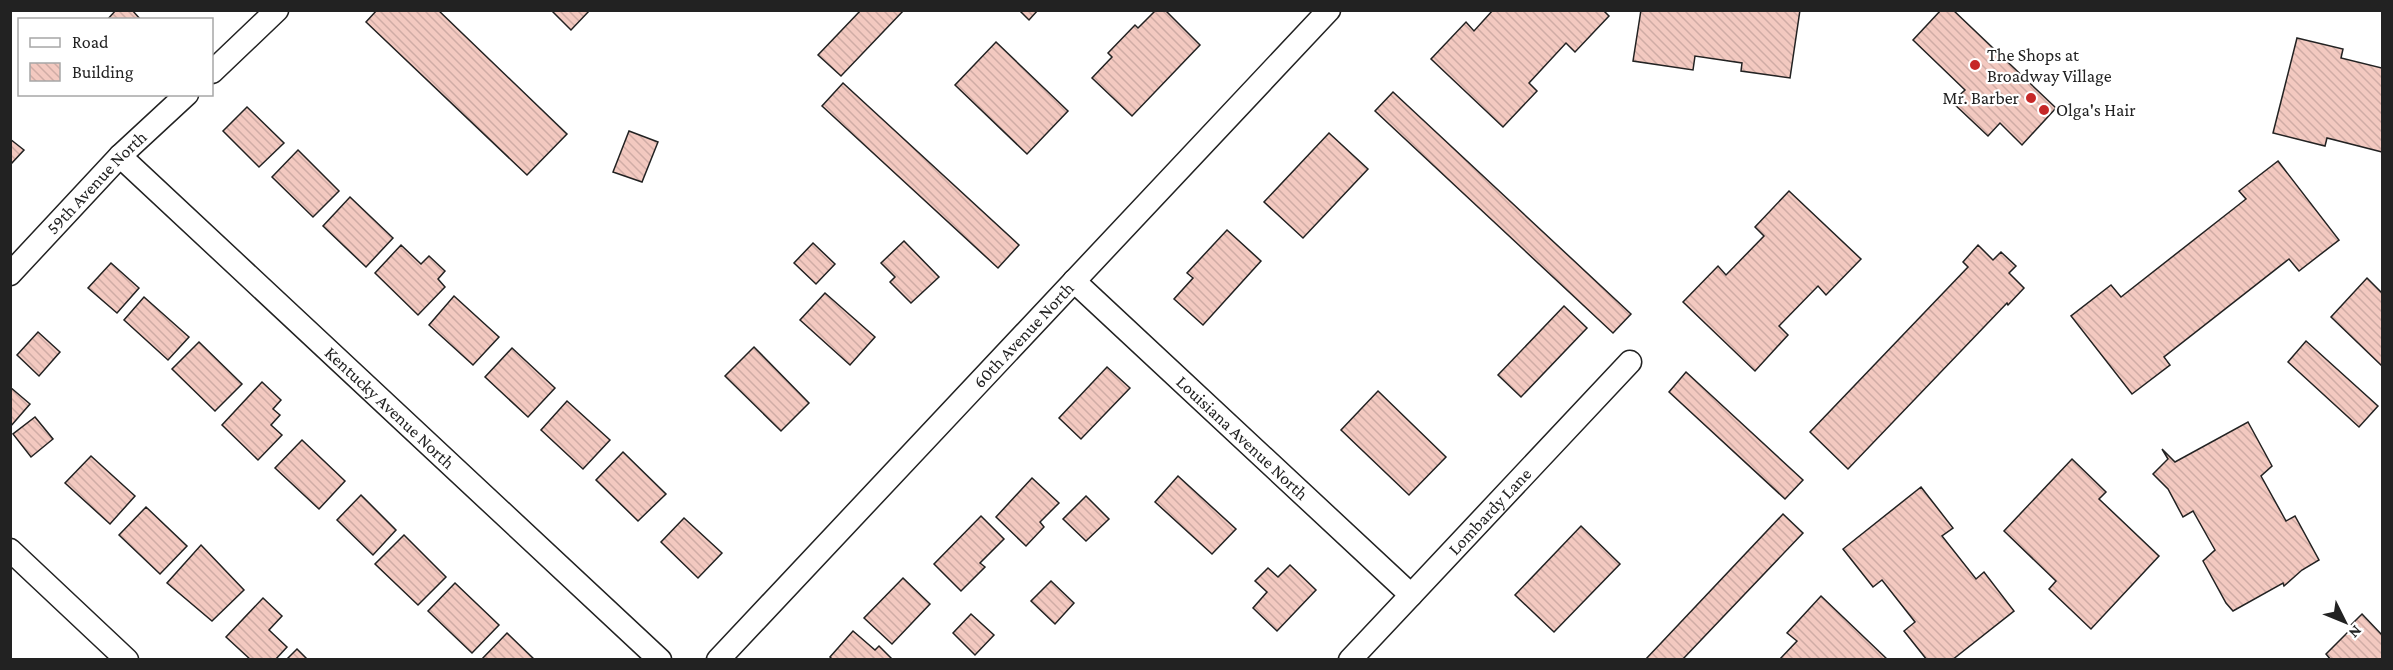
<svg xmlns="http://www.w3.org/2000/svg" width="2393" height="670" font-family="'Crimson Pro',serif">
<style>
.building{fill:url(#building-back-hatch);stroke:#222;stroke-width:1.5}
.lines{fill:none;stroke-linecap:round;stroke-linejoin:round}
.street-casing{stroke:#222;stroke-width:25}
.street{stroke:#fff;stroke-width:22}
.poi-dot{fill:#c62828;stroke:#fff;stroke-width:2}
.labels{text-anchor:middle;dominant-baseline:central;stroke-width:4.5;stroke-linejoin:round;paint-order:stroke}
.poi-label{font-size:18px;fill:#222;stroke:#fff;text-anchor:start}
.street-label{font-size:18px;fill:#222;stroke:#fff}
</style>
<defs>
<pattern id="building-back-hatch" width="6" height="6" patternUnits="userSpaceOnUse" patternTransform="scale(1.5)"><rect width="6" height="6" fill="#f3c9c0"/><path d="M-1 5l2 2M0 0l6 6M5-1l2 2" fill="none" stroke="#d0aca5"/></pattern>
</defs>
<rect width="100%" height="100%" fill="#fff"/>
<!-- building -->
<g class="building">
<path d="M116,10H132L141,20H107Z"/>
<path d="M377,10H438L567,134L527,175L366,22Z"/>
<path d="M551,10H590L571,30Z"/>
<path d="M861,10H904L841,76L818,55Z"/>
<path d="M1019,10H1038L1029,20Z"/>
<path d="M1156,10H1165L1200,45L1132,116L1092,78L1112,57L1108,53L1135,25L1138,28Z"/>
<path d="M1493,10H1603L1609,16L1575,52L1566,43L1529,83L1537,91L1503,127L1431,59L1466,22L1474,31Z"/>
<path d="M1641,10H1800L1790,78L1741,71L1742,63L1695,56L1693,70L1633,61Z"/>
<path d="M1941,10H1953L2056,108L2022,145L2000,123L1988,136L1952,102L1965,90L1913,40Z"/>
<path d="M2297,38L2343,49L2341,58L2382,68V152L2327,138L2325,146L2273,133Z"/>
<path d="M996,42L1068,111L1027,154L955,85Z"/>
<path d="M843,83L1019,245L998,268L822,106Z"/>
<path d="M1393,92L1631,314L1613,333L1375,111Z"/>
<path d="M247,107L284,143L259,167L223,131Z"/>
<path d="M629,131L658,142L642,182L613,172Z"/>
<path d="M1329,133L1368,169L1303,238L1264,202Z"/>
<path d="M10,139L24,150L10,165Z"/>
<path d="M298,150L339,191L313,217L272,177Z"/>
<path d="M2278,161L2339,240L2299,271L2289,259L2164,357L2170,365L2132,394L2071,316L2111,285L2121,297L2246,199L2239,191Z"/>
<path d="M1789,191L1861,259L1826,295L1818,286L1779,326L1788,335L1755,371L1683,302L1718,266L1726,275L1764,236L1755,227Z"/>
<path d="M350,197L393,238L366,267L323,226Z"/>
<path d="M1227,230L1261,261L1203,325L1174,299L1193,278L1187,273Z"/>
<path d="M904,241L939,277L911,303L890,282L895,277L881,263Z"/>
<path d="M813,243L835,264L816,284L794,263Z"/>
<path d="M401,245L421,264L429,256L445,271L438,279L445,287L418,315L375,273Z"/>
<path d="M1978,245L1993,260L2001,252L2016,266L2009,273L2024,288L2008,305L2007,303L1848,469L1810,432L1968,267L1963,262Z"/>
<path d="M111,263L139,288L117,313L88,288Z"/>
<path d="M2367,278L2382,293V366L2331,317Z"/>
<path d="M825,293L875,337L850,365L800,320Z"/>
<path d="M454,296L499,337L473,365L429,325Z"/>
<path d="M144,297L189,337L168,360L124,320Z"/>
<path d="M1564,306L1587,328L1521,397L1498,375Z"/>
<path d="M38,332L60,352L39,376L17,355Z"/>
<path d="M2306,341L2378,406L2359,427L2288,362Z"/>
<path d="M199,342L242,384L215,411L172,369Z"/>
<path d="M754,347L809,403L781,431L725,376Z"/>
<path d="M512,348L555,388L528,417L485,377Z"/>
<path d="M1107,367L1130,388L1081,439L1059,418Z"/>
<path d="M1686,372L1803,480L1785,499L1669,392Z"/>
<path d="M262,382L281,400L273,409L280,415L271,425L282,435L258,460L222,425Z"/>
<path d="M10,387L30,404L10,427Z"/>
<path d="M1378,391L1446,457L1409,495L1341,430Z"/>
<path d="M567,401L610,440L583,469L541,430Z"/>
<path d="M35,417L53,439L31,457L13,434Z"/>
<path d="M2248,422L2272,466L2261,476L2286,521L2295,516L2319,560L2302,570L2284,586L2283,583L2233,611L2226,603L2203,561L2215,550L2193,511L2183,517L2168,489L2153,474L2168,459L2162,449L2175,462Z"/>
<path d="M302,440L345,481L319,509L275,468Z"/>
<path d="M623,452L666,494L638,521L596,480Z"/>
<path d="M91,456L135,496L110,524L65,483Z"/>
<path d="M2072,459L2106,492L2099,499L2159,556L2091,629L2049,589L2056,581L2004,531Z"/>
<path d="M1178,476L1236,529L1212,554L1155,502Z"/>
<path d="M1032,478L1059,503L1040,522L1044,527L1026,546L996,517Z"/>
<path d="M1921,487L1953,528L1942,536L1976,579L1984,572L2014,611L1952,660H1927L1904,631L1915,622L1882,580L1873,587L1843,549Z"/>
<path d="M361,495L396,530L373,555L337,520Z"/>
<path d="M1086,496L1109,519L1086,541L1063,519Z"/>
<path d="M146,507L187,546L160,574L119,535Z"/>
<path d="M1783,514L1803,533L1682,660H1645Z"/>
<path d="M981,516L1004,539L980,563L985,567L961,591L934,564Z"/>
<path d="M684,518L722,553L698,578L661,542Z"/>
<path d="M1581,526L1620,564L1554,632L1515,595Z"/>
<path d="M404,535L446,577L418,605L375,564Z"/>
<path d="M201,545L244,590L212,621L167,583Z"/>
<path d="M1290,565L1316,590L1277,631L1253,608L1267,592L1255,581L1268,568L1278,577Z"/>
<path d="M903,578L930,604L892,644L864,618Z"/>
<path d="M1051,581L1074,603L1055,624L1031,601Z"/>
<path d="M455,583L499,625L472,653L428,611Z"/>
<path d="M1821,596L1888,660H1779L1797,641L1787,633Z"/>
<path d="M263,598L282,616L269,630L287,647L275,660H251L226,637Z"/>
<path d="M971,614L994,635L975,655L953,633Z"/>
<path d="M2362,614L2382,635V660H2331L2326,654L2353,627L2351,625Z"/>
<path d="M853,631L875,650L879,646L893,660H833L830,657Z"/>
<path d="M507,633L535,660H481Z"/>
<path d="M297,649L308,660H286Z"/>
</g>
<g class="lines">
<defs>
<g id="street">
<path d="M212,72L277,10"/>
<path id="s1" d="M120,156L660,660"/>
<path id="s2" d="M10,274L120,156L187,94"/>
<path id="s3" d="M1074,281L1411,595"/>
<path d="M10,550L127,660"/>
<path id="s4" d="M718,660L1329,10"/>
<path id="s5" d="M1350,660L1630,362"/>
</g>
</defs>
<!-- street casing -->
<use href="#street" class="street-casing"/>
<!-- street -->
<use href="#street" class="street"/>
</g>
<!-- markers -->
<g class="poi-dot">
<circle cx="1975" cy="65" r="6"/>
<circle cx="2031" cy="98" r="6"/>
<circle cx="2044" cy="110" r="6"/>
</g>
<g class="labels">
<!-- poi labels -->
<g class="poi-label">
<text x="1987" y="55">The Shops at<tspan x="1987" dy="21">Broadway Village</tspan></text>
<text x="2019" y="98" text-anchor="end">Mr. Barber</text>
<text x="2056" y="110">Olga's Hair</text>
</g>
<!-- street labels -->
<g class="street-label">
<text stroke="none"><textPath href="#s2" startOffset="126">59th Avenue North</textPath></text>
<text stroke="none"><textPath href="#s4" startOffset="446">60th Avenue North</textPath></text>
<text stroke="none"><textPath href="#s1" startOffset="369">Kentucky Avenue North</textPath></text>
<text stroke="none"><textPath href="#s3" startOffset="230">Louisiana Avenue North</textPath></text>
<text stroke="none"><textPath href="#s5" startOffset="204">Lombardy Lane</textPath></text>
</g>
</g>
<!-- border -->
<rect width="2393" height="670" fill="none" stroke="#222222" stroke-width="24"/>
<!-- legend -->
<rect x="18" y="18" width="195" height="78" fill="#ffffff" stroke="#a7a7a7" stroke-width="1.5"/>
<rect x="30" y="38" width="30" height="9" fill="#ffffff" stroke="#a7a7a7" stroke-width="1.5"/>
<text x="72" y="48" font-size="18" fill="#222222">Road</text>
<rect x="30" y="63" width="30" height="18" fill="url(#building-back-hatch)" stroke="#a7a7a7" stroke-width="1.5"/>
<text x="72" y="78" font-size="18" fill="#222222">Building</text>
<!-- north arrow -->
<g transform="translate(2345 622) rotate(133)" stroke="#ffffff" stroke-width="4.5" paint-order="stroke">
<path d="M0-4.5L10 22L0 15L-10 22Z" fill="#222222"/>
<text y="-9" font-size="16" font-weight="bold" text-anchor="middle" fill="#222222">N</text>
</g>
</svg>
